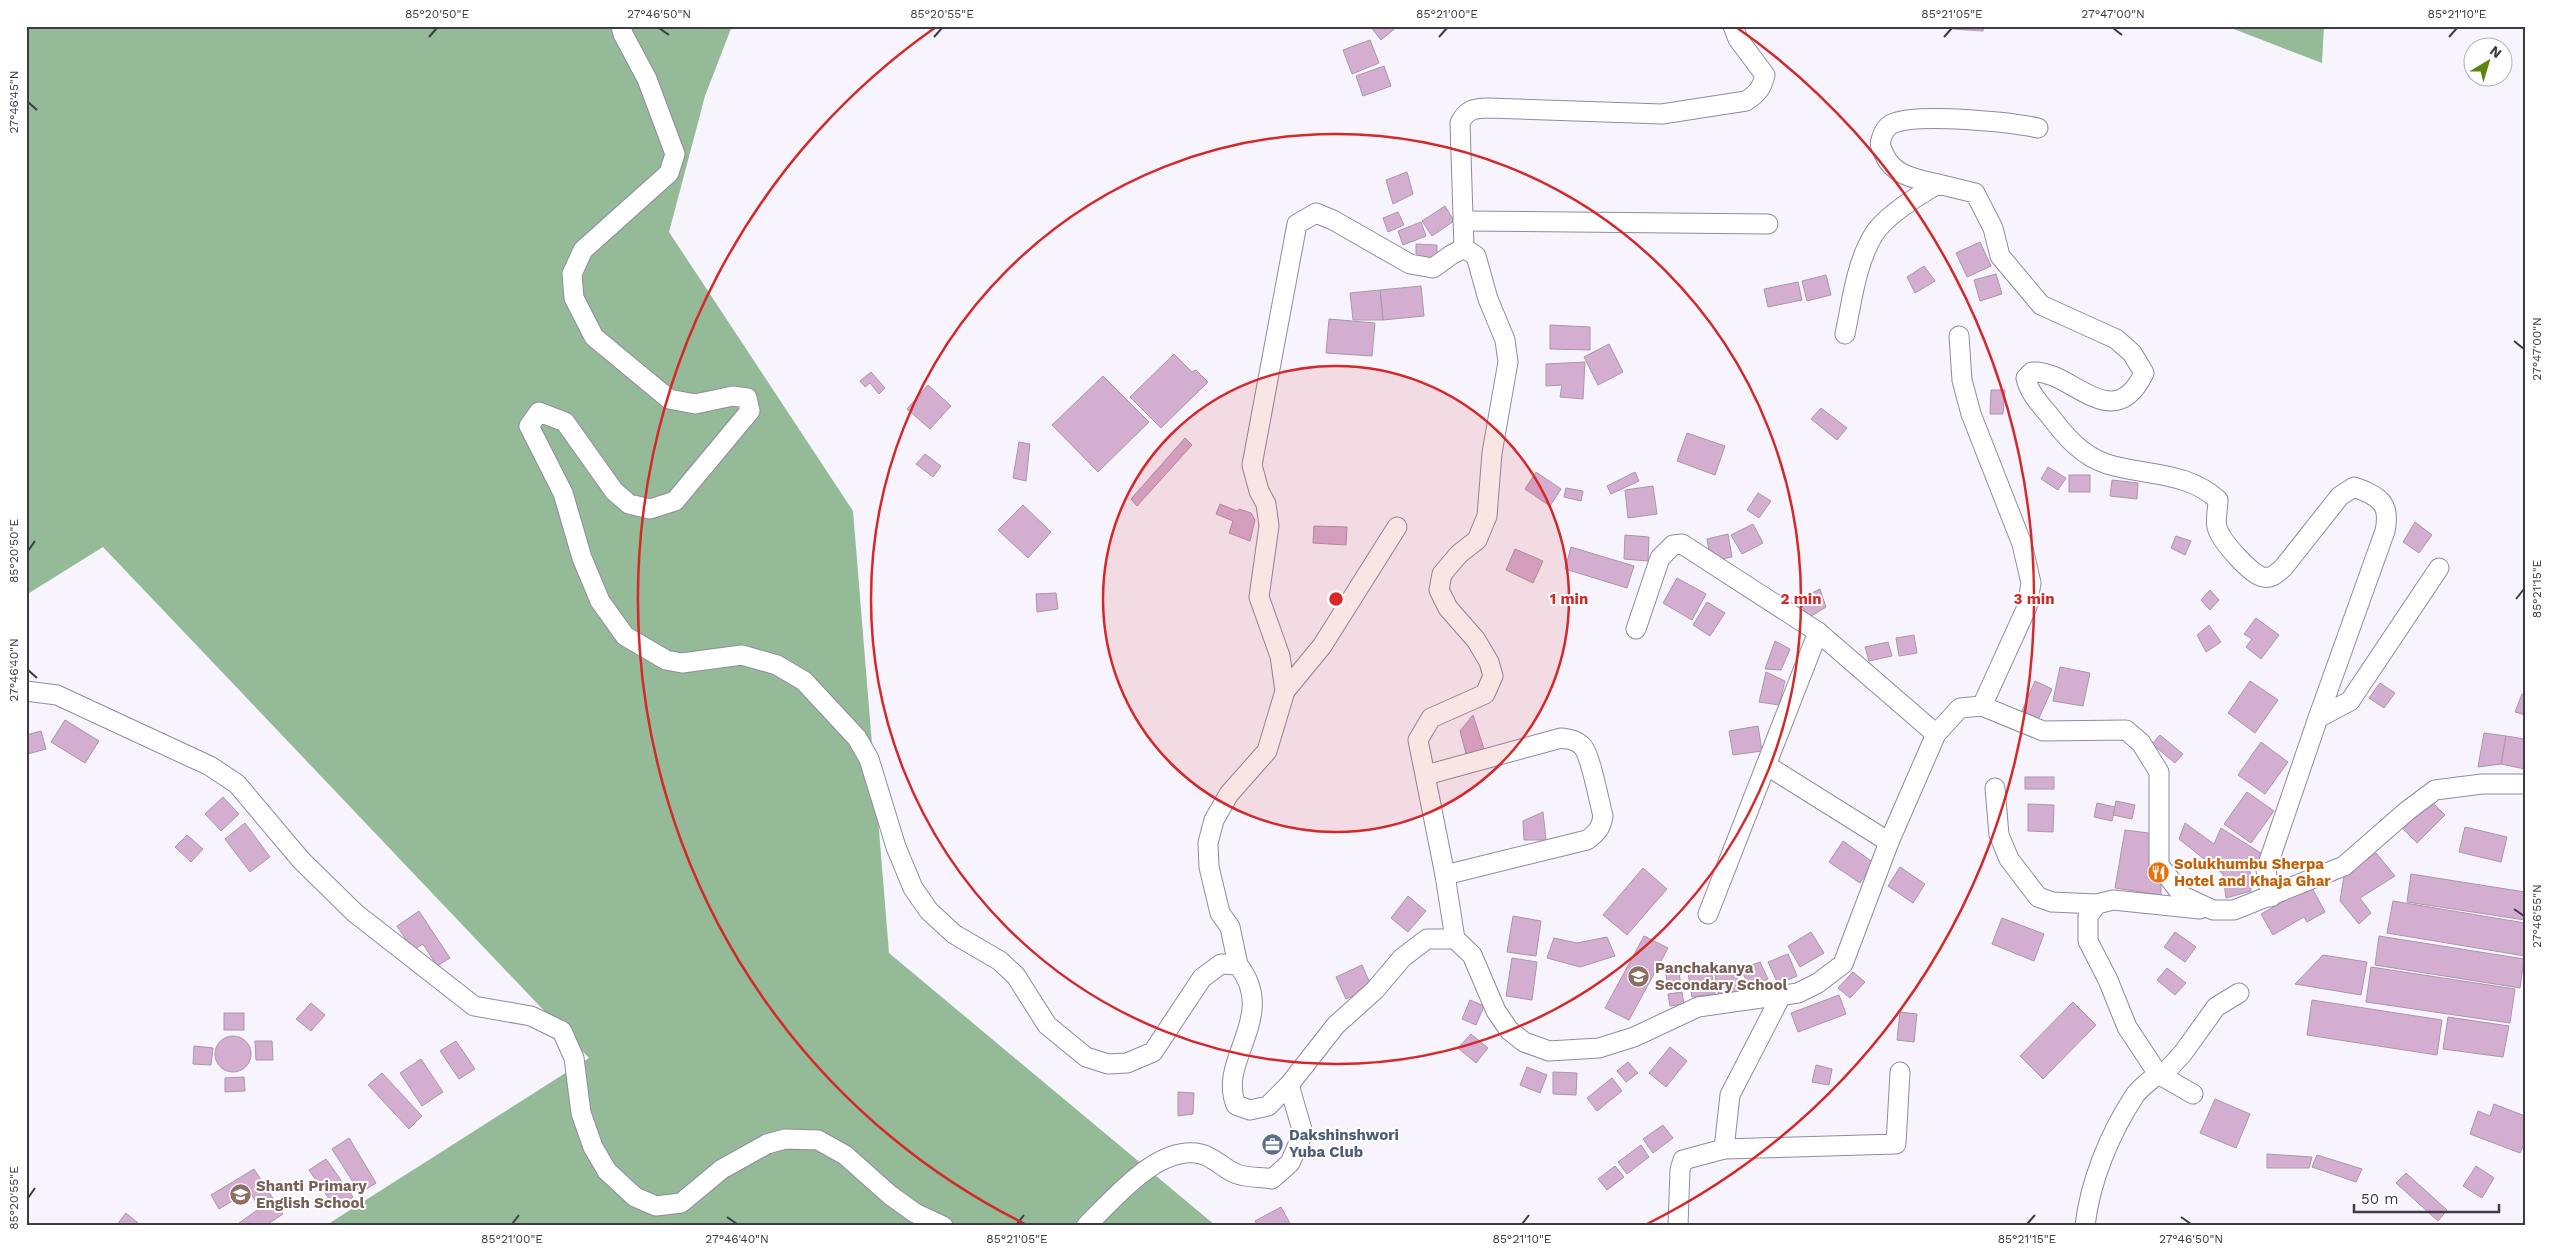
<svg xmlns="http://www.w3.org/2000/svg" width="2551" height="1252" font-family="'Work Sans',sans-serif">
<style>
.forest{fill:#94ba97}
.building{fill:#d4aed1;stroke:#aa96a9}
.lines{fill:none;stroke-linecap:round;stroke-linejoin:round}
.minor-casing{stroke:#918aa1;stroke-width:21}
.minor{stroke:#fff;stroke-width:19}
.ticks{fill:none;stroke:#3d3a44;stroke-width:2}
.ring{fill:none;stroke:#d62828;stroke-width:2.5}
.labels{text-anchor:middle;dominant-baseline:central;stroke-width:4;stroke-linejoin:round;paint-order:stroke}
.food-label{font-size:15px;font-weight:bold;fill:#c56008;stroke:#fff;text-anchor:start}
.education-label{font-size:15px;font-weight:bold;fill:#785e54;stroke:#fff;text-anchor:start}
.service-label{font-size:15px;font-weight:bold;fill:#4e5e75;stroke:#fff;text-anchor:start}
.centre{fill:#d62828;stroke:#fff;stroke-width:2.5}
.ring-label{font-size:15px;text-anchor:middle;font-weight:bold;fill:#d62828;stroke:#fff;stroke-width:4;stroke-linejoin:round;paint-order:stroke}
.neatline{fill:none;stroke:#3d3a44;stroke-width:2}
.ticks-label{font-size:12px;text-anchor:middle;fill:#3d3a44}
</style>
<rect width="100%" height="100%" fill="#f7f4fe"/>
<!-- forest -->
<g class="forest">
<path d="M26,26H732L705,96L669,232L853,511L889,953L1216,1226H325L589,1058L103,547L26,595Z"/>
<path d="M2226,26H2324L2322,63Z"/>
</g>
<!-- building -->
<g class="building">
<path d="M1370,26H1398L1381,40Z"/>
<path d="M1954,26H1984L1983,31L1953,29Z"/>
<path d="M1370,40L1379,63L1352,74L1343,50Z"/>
<path d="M1384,66L1391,86L1363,96L1356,76Z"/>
<path d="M1407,172L1413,194L1393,204L1386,180Z"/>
<path d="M1445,206L1454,221L1432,236L1422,221Z"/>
<path d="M1398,212L1404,225L1388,232L1383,218Z"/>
<path d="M1421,222L1426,236L1403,245L1398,231Z"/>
<path d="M1980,242L1991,266L1967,277L1956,253Z"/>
<path d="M1416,244L1437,245V260H1416Z"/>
<path d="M1924,266L1935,281L1915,293L1907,277Z"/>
<path d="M1996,274L2002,294L1980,301L1974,280Z"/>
<path d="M1826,275L1831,295L1807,301L1802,281Z"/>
<path d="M1798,282L1802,300L1768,307L1764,289Z"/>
<path d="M1421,286L1424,316L1383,320L1380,290Z"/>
<path d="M1380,290L1383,320H1353L1350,293Z"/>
<path d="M1329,319L1375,323L1372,356L1326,353Z"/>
<path d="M1550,325L1590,327V350L1550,349Z"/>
<path d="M1609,344L1623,372L1598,385L1584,357Z"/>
<path d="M1174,354L1192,372L1196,370L1208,382L1161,428L1130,397Z"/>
<path d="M1585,362L1583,399L1560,397L1562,385L1546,386V364Z"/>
<path d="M871,372L885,388L879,394L870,383L865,387L860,381Z"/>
<path d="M1103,376L1149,422L1098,472L1052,425Z"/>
<path d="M928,385L951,406L930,429L907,409Z"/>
<path d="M1991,390H2005L2003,414H1990Z"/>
<path d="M1821,408L1847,428L1837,440L1811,419Z"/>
<path d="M1687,433L1725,446L1715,475L1677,461Z"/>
<path d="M1185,438L1192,445L1137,506L1131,499Z"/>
<path d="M1019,442L1030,444L1026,481L1013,478Z"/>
<path d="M925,454L941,466L933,477L916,464Z"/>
<path d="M2048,467L2066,478L2058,490L2041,479Z"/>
<path d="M1536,472L1561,489L1550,506L1525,489Z"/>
<path d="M1635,472L1639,481L1611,494L1607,486Z"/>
<rect x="2069" y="475" width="21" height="17"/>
<path d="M2112,480L2138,483L2137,499L2110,496Z"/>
<path d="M1653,486L1657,514L1628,518L1625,490Z"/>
<path d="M1566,488L1583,491L1581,501L1564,497Z"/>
<path d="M1758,493L1771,501L1759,518L1747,510Z"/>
<path d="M1220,504L1237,511L1239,509L1251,513L1255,520L1250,541L1229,533L1233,521L1216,514Z"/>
<path d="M1023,505L1051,532L1028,558L998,530Z"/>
<path d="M2415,522L2432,535L2419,553L2403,542Z"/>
<path d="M1753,524L1763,543L1742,554L1731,535Z"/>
<path d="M1314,526L1347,527L1346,545L1313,543Z"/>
<path d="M1728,534L1732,557L1711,561L1707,539Z"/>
<path d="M1625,535L1649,537L1648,561L1624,559Z"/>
<path d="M2176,536L2191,541L2185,555L2171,548Z"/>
<path d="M1571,547L1634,566L1627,588L1565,569Z"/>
<path d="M1515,549L1543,561L1533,583L1506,570Z"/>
<path d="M1677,578L1706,594L1692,620L1663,603Z"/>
<path d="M1820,589L1826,607L1808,618L1799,599Z"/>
<path d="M2210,590L2219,600L2210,610L2201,600Z"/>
<path d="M1056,593L1058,609L1037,612L1036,594Z"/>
<path d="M1707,602L1725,613L1710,636L1693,625Z"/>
<path d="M2256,618L2279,635L2261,659L2246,647L2252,639L2244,634Z"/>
<path d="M2209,625L2221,642L2206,652L2197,635Z"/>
<path d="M1914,635L1917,653L1899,656L1896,638Z"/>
<path d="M1775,641L1790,649L1781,670L1765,669Z"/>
<path d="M1888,642L1892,656L1869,661L1865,647Z"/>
<path d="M2060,667L2090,673L2083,706L2053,701Z"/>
<path d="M1766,672L1785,681L1779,705L1759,702Z"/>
<path d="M2035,681L2052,689L2039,718L2022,711Z"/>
<path d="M2250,681L2278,700L2255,733L2228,713Z"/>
<path d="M2380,683L2395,693L2384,708L2369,698Z"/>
<path d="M2522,694L2525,695V715L2515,712Z"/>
<path d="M1473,715L1486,755L1468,761L1460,731Z"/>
<path d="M65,720L99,741L85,763L51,742Z"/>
<path d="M1758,726L1762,751L1733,755L1729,731Z"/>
<path d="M41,731L46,749L28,754L26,735Z"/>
<path d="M2484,733L2506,736L2501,764L2478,767Z"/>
<path d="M2160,735L2183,754L2175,763L2152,744Z"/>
<path d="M2506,736L2525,739V769L2501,764Z"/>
<path d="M2261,742L2288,762L2265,794L2238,775Z"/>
<rect x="2025" y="777" width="29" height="12"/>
<path d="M2247,792L2274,811L2251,843L2224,824Z"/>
<path d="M223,797L239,814L221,831L205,814Z"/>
<path d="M2427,797L2445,815L2417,843L2399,825Z"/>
<path d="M2116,801L2135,805L2132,819L2113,815Z"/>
<path d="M2097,803L2115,807L2112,821L2094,817Z"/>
<path d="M2028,804L2054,805L2053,832L2028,831Z"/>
<path d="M1543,812L1546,840H1524L1523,821Z"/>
<path d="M245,823L270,857L250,872L225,839Z"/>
<path d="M2185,823L2214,844L2221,828L2264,855L2250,869L2251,891L2226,898L2223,874L2179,839Z"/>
<path d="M2465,827L2507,837L2501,862L2459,852Z"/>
<path d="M2125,830L2156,834L2150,870L2154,873V878L2161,880V895L2115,888Z"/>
<path d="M187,835L203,849L191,862L175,847Z"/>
<path d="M1843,841L1874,863L1860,883L1829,862Z"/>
<path d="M2376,853L2395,876L2360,898L2371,913L2359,924L2340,901L2344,876Z"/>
<path d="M1900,867L1925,884L1913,903L1888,886Z"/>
<path d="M1643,868L1667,889L1627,935L1603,915Z"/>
<path d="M2411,874L2525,892V920L2407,902Z"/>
<path d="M2311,886L2325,912L2307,922L2304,917L2273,935L2261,914Z"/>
<path d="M1408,896L1426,911L1408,932L1391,918Z"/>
<path d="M2393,901L2525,923V956L2387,933Z"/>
<path d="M419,911L450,958L437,966L423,944L413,950L397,926Z"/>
<path d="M1513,916L1541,921L1536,956L1507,952Z"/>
<path d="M2002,918L2044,934L2034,961L1992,944Z"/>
<path d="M1811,932L1824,953L1800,967L1788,946Z"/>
<path d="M2175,932L2196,947L2185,962L2164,947Z"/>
<path d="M1644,936L1668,948L1629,1020L1605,1008Z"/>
<path d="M2379,936L2524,959L2520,988L2375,965Z"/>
<path d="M1607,937L1615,956L1580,967L1547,958L1554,938L1577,943Z"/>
<path d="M1788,954L1797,976L1778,984L1768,962Z"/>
<path d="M2323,955L2367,962L2361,995L2295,984Z"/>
<path d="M1512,958L1537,962L1532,1000L1506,996Z"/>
<path d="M1760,962L1768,979L1749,987L1741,969Z"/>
<path d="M1362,965L1372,988L1346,999L1336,977Z"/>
<path d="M2371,967L2515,989L2510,1023L2366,1002Z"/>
<path d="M2167,968L2186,983L2175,995L2157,980Z"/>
<path d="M1711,969L1715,994L1692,997L1688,973Z"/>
<path d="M1736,970L1740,995L1719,998L1715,974Z"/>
<path d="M1679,972L1681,986L1668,988L1666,974Z"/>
<path d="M1853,972L1865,982L1850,998L1838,988Z"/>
<path d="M1682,992L1684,1004L1670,1006L1668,994Z"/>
<path d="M1839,995L1846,1014L1798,1032L1791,1013Z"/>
<path d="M1470,1000L1484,1006L1476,1025L1462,1019Z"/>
<path d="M2312,1000L2442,1020L2437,1055L2307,1035Z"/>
<path d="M2073,1002L2096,1025L2043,1079L2020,1056Z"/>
<path d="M311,1003L325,1015L311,1031L296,1019Z"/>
<path d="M1900,1012L1917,1014L1914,1042L1897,1040Z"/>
<rect x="224" y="1013" width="20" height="17"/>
<path d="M2448,1017L2509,1026L2503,1057L2443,1049Z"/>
<path d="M1471,1034L1488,1048L1476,1063L1458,1048Z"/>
<circle cx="233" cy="1054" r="18"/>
<path d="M255,1041H272L273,1060H256Z"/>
<path d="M456,1041L475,1069L459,1079L440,1051Z"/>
<path d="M194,1046L213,1048L211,1065L193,1064Z"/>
<path d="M1670,1047L1687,1061L1666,1087L1649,1073Z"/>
<path d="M421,1059L443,1092L422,1106L400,1073Z"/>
<path d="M1628,1062L1638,1073L1626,1082L1617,1071Z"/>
<path d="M1816,1065L1832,1069L1829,1085L1812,1082Z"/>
<path d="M1527,1067L1547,1075L1540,1093L1520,1085Z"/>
<path d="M1553,1072L1577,1073L1576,1095L1553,1094Z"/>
<path d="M382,1073L422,1116L409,1129L368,1085Z"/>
<path d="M244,1077L245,1091L225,1092V1078Z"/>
<path d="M1612,1078L1622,1091L1597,1111L1587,1098Z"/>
<path d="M1178,1092L1194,1093L1193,1114L1178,1116Z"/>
<path d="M2215,1099L2250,1114L2236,1148L2200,1133Z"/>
<path d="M2494,1104L2525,1116V1142L2520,1153L2470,1134L2478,1111L2490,1116Z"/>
<path d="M1663,1125L1673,1138L1653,1153L1643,1139Z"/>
<path d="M349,1138L376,1183L360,1193L332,1149Z"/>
<path d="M1641,1145L1649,1157L1627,1174L1618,1162Z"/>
<path d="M2267,1154L2312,1157L2309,1168H2267Z"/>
<path d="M2317,1155L2362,1169L2356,1182L2312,1167Z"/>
<path d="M326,1159L353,1197L336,1209L309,1170Z"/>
<path d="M1615,1166L1624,1177L1607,1190L1598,1179Z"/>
<path d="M2476,1166L2494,1178L2482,1198L2463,1186Z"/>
<path d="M254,1169L283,1214L265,1226H235L260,1208L249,1191L219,1209L211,1195Z"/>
<path d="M2406,1173L2447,1210L2438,1221L2396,1183Z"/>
<path d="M1281,1207L1291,1225L1258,1226L1255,1221Z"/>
<path d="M126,1213L138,1223L136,1226H116Z"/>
</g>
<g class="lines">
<defs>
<g id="minor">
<path d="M621,26L623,34L647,79L675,154L669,173L583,250L572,274L574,298L594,337L669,399L695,404L733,396L747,398L750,411L675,501L650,509L629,504L614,491L565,422L539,412L529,426L563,493L582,558L600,601L625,636L666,660L682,663L742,655L777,665L804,681L857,738L869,759L896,847L913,888L929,911L954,934L1000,961L1016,976L1047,1025L1086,1057L1108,1064L1127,1063L1153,1052L1202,978L1221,964L1238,965C1279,1016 1217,1060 1236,1105L1250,1110L1268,1106L1289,1085L1336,1025L1375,990L1402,958L1427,939H1455L1472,955L1496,1011L1509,1030L1524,1042L1549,1051L1599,1048L1634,1037L1698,1007L1798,993L1818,983L1843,964L1889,842L1936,734L1960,708L1982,706L2043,731L2126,730L2141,743L2159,772V865L2183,896L2213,910H2234L2344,866L2407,811L2435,790L2482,784H2525"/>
<path d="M1938,184C1917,179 1893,176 1884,154C1882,149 1879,145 1881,140C1883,132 1886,126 1894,123C1920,113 2010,122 2038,128"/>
<path d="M1463,221L1768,224"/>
<path d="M1464,248L1460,123C1466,110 1474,108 1488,108L1662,114L1746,101C1757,94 1762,88 1765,75L1738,39L1733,26"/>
<path d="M1845,334C1852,301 1856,263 1874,234C1886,215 1919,195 1938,184L1975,193L1993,228L2000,256L2041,305L2116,339L2132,353L2144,373C2113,438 2071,369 2032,372L2026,378C2029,393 2040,404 2050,416C2065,436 2082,456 2107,464C2145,476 2187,471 2218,500C2218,508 2215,520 2217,527C2220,540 2251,575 2263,577C2272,579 2277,573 2283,568L2340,496L2354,487C2379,496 2391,503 2385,531L2318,718L2266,870L2271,897"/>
<path d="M1959,336L1962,380L1971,414L2022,544L2031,583L2027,607L1982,706"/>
<path d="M1636,629L1660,558L1673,545L1682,544L1818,632L1936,734"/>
<path d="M26,691L57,695L210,766L237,784L301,860L355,913L474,1006L531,1016L562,1031L574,1058L581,1113L593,1147L607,1171L635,1197L656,1206L681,1203L722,1169L767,1144L785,1139L818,1140L845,1155L890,1195L915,1213L943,1226"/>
<path d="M1285,691L1322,646L1397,527"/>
<path d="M2318,718L2350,701L2439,568"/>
<path d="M1766,765L1889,842"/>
<path d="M1426,775L1561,738C1569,739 1577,740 1583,747C1591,757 1599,801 1603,816C1601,828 1597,833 1587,840L1445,875"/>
<path d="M1995,788L1999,835L2009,859L2038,897L2052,902L2097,904"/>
<path d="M1708,914L1818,632"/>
<path d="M1238,965L1230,927L1220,913L1209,867L1208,843L1214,820L1229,794L1267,751L1285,691L1280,656L1259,597L1269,526L1266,504L1259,491L1252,465L1297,224L1316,213L1333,220L1410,264L1433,268L1451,255L1464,248L1476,256L1488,299L1505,340L1508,362L1492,453L1487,516L1477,540L1459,554L1442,574L1439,590L1448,608L1476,640L1489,662L1493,676L1485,694L1431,718L1418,740L1445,875L1455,939"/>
<path d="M2162,1076L2183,1053L2216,1007L2239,993"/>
<path d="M2193,1094L2158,1074L2127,1027L2108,980L2088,941V916L2097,904L2113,900L2200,909"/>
<path d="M1724,1149L1896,1144L1900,1072"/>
<path d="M1086,1226C1114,1199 1158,1144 1201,1154C1214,1157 1225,1170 1237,1174C1248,1178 1261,1177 1272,1179L1290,1163L1303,1133L1289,1085"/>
<path d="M1678,1226L1680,1170L1683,1160L1724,1149L1730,1095L1781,996"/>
<path d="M2085,1226C2090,1181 2110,1133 2135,1095C2141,1087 2151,1080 2158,1074"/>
</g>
</defs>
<!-- minor casing -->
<use href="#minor" class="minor-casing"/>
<!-- minor -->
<use href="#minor" class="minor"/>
</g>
<!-- ticks -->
<path class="ticks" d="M659,28L669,35M2113,28L2122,35M429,37L437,28M934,37L942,28M1439,37L1447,28M1944,37L1952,28M2449,37L2457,28M28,102L37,110M2514,341L2524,349M28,551L35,541M2516,599L2524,589M28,670L37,678M2514,909L2524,916M28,1198L35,1188M727,1217L737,1224M2181,1217L2191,1224M512,1224L519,1215M1017,1224L1024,1215M1522,1224L1529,1215M2027,1224L2035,1215"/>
<!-- distance rings -->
<circle cx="1336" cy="599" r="233" fill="#d62828" fill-opacity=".12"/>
<g class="ring">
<circle cx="1336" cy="599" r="233"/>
<circle cx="1336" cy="599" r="465"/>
<path d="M1025 1224A698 698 0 0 1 936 27M1736 27A698 698 0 0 1 1647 1224"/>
</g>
<!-- icons -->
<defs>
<symbol id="restaurant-disc" viewBox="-11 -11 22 22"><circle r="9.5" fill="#e8710a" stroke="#fff"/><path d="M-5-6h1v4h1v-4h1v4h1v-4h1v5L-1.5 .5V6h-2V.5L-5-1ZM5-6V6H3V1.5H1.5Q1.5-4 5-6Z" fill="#fff"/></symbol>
<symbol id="school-disc" viewBox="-11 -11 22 22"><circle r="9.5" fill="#8d6e63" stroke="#fff"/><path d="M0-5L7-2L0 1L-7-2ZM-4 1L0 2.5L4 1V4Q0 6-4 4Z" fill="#fff"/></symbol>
<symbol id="office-disc" viewBox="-11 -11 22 22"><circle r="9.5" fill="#5c6f8a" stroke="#fff"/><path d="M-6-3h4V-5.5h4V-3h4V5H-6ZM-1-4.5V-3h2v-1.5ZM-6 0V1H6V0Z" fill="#fff"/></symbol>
</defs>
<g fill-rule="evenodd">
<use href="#restaurant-disc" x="2146" y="860" width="25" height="25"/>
<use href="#school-disc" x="1626" y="964" width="25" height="25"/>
<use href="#office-disc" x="1260" y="1132" width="25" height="25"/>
<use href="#school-disc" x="228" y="1182" width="25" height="25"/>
</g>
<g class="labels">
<!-- food labels -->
<g class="food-label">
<text x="2174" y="864">Solukhumbu Sherpa<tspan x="2174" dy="17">Hotel and Khaja Ghar</tspan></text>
</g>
<!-- education labels -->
<g class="education-label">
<text x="1655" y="968">Panchakanya<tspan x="1655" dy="17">Secondary School</tspan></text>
<text x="256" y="1186">Shanti Primary<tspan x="256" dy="17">English School</tspan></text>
</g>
<!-- service labels -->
<g class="service-label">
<text x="1289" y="1135">Dakshinshwori<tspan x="1289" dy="17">Yuba Club</tspan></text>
</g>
</g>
<circle cx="1336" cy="599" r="8" class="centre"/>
<g class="ring-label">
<text x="1569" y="604">1 min</text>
<text x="1801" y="604">2 min</text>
<text x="2034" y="604">3 min</text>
</g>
<!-- border -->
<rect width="2551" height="1252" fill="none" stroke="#ffffff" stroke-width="55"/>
<!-- north arrow -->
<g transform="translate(2488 62) rotate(38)"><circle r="24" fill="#ffffff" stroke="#b1b0b4"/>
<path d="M0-4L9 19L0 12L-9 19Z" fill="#5c850d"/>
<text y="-8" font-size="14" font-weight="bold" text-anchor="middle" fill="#3d3a44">N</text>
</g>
<!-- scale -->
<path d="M2354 1204v8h145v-8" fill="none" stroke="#3d3a44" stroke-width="2.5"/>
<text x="2361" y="1204" font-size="15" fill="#3d3a44" stroke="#ffffff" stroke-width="4" paint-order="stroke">50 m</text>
<rect x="28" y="28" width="2496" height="1196" class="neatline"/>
<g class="ticks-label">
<text x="437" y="18">85°20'50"E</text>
<text x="659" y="18">27°46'50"N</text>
<text x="942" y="18">85°20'55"E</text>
<text x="1447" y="18">85°21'00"E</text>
<text x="1952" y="18">85°21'05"E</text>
<text x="2113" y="18">27°47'00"N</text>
<text x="2457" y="18">85°21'10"E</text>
<text transform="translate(14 102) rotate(-90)" y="4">27°46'45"N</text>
<text transform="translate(2537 349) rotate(-90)" y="4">27°47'00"N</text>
<text transform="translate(14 551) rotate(-90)" y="4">85°20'50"E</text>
<text transform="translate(2537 589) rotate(-90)" y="4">85°21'15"E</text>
<text transform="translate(14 670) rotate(-90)" y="4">27°46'40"N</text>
<text transform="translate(2537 916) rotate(-90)" y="4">27°46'55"N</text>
<text transform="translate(14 1198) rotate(-90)" y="4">85°20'55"E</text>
<text x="512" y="1243">85°21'00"E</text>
<text x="737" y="1243">27°46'40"N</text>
<text x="1017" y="1243">85°21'05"E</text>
<text x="1522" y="1243">85°21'10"E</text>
<text x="2027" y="1243">85°21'15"E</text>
<text x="2191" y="1243">27°46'50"N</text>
</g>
</svg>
